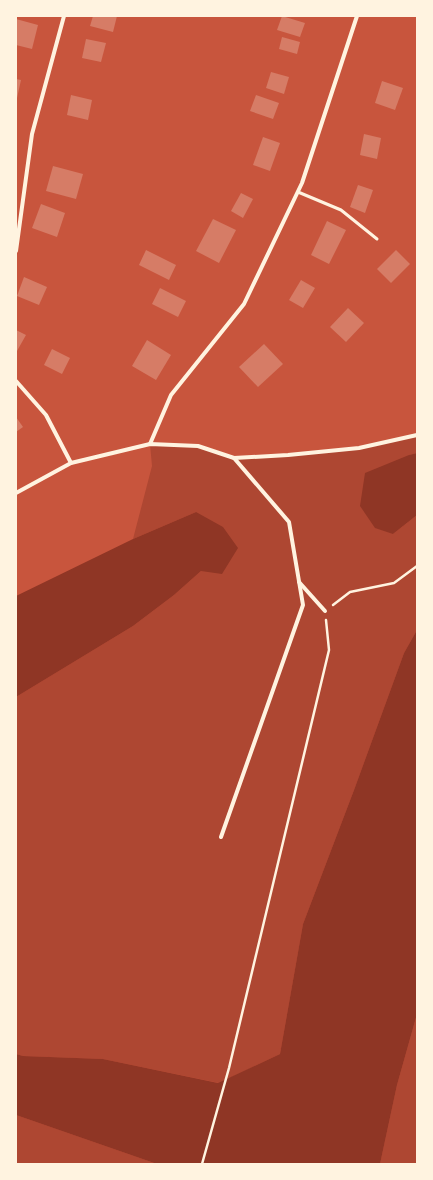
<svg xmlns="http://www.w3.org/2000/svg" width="433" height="1180" font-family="Commissioner,sans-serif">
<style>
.green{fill:#ae4732}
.water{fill:#8f3625}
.building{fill:#d67c66}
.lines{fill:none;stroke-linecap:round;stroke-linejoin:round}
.path{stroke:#fff3e0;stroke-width:2.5}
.service{stroke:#fff3e0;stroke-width:3}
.minor{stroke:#fff3e0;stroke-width:4}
</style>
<rect width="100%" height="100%" fill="#c8553d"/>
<!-- green -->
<g class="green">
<path d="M417,435V453L409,455L393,534L417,515V630L404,653L354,790L303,924L280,1054L219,1083L103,1059L23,1056L16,1054V697L133,626L174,595L201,571L196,512L133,539L152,466L150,444L198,446L234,458L359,448Z"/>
<path d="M417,1014V1164H380L397,1085Z"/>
<path d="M16,1115L157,1164H16Z"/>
</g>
<!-- water -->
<g class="water">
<path d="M417,453V515L393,534L375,528L360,506L365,473L409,455Z"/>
<path d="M196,512L223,527L238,548L222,574L201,571L174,595L133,626L16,697V596L133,539Z"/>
<path d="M417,630V1014L397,1085L380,1164H157L16,1115V1054L23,1056L103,1059L218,1083L280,1054L303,924L354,790L404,653Z"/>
</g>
<!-- building -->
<g class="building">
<path d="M93,16H117L113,32L90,26Z"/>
<path d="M282,16L305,23L300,37L277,30Z"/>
<path d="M16,19L38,25L32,49L16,45Z"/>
<path d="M282,37L300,42L297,54L279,49Z"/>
<path d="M86,39L106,43L101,62L82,58Z"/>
<path d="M271,72L289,77L284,94L266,88Z"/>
<path d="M16,79L21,80L17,98H16Z"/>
<path d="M382,81L403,88L395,110L375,103Z"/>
<path d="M71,95L92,100L88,120L67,115Z"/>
<path d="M256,95L279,103L273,119L250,111Z"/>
<path d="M364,134L381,138L377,159L360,155Z"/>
<path d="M263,137L280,143L270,171L253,165Z"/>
<path d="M53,166L83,174L76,199L46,191Z"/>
<path d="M358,185L373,190L365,213L350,207Z"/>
<path d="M241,193L253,199L243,218L231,211Z"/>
<path d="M41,204L65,213L57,237L32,228Z"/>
<path d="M213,219L236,230L219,263L196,251Z"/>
<path d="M327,221L346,230L329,264L311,255Z"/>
<path d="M146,250L176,265L169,280L139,265Z"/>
<path d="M396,250L410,264L391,283L377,269Z"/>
<path d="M24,277L47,287L39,305L17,296Z"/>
<path d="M301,280L315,288L303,308L289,300Z"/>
<path d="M160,288L186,301L178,317L152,304Z"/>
<path d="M348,308L364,323L346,342L330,327Z"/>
<path d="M16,330L26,335L17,351L16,350Z"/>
<path d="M147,340L171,355L156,380L132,366Z"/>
<path d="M264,344L283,364L258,387L239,367Z"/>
<path d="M52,349L70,358L62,374L44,365Z"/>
<path d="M16,417L23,427L16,432Z"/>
</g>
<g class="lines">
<!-- path -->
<g class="path">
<path d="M333,605L350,592L394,583L417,566"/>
<path d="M202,1164L229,1068L329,650L326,620"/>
</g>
<!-- service -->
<path class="service" d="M298,192L341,210L377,239"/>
<!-- minor -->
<g class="minor">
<path d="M16,251L32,134L64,16"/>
<path d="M16,381L46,415L71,463"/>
<path d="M150,444L171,395L244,304L302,183L357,16"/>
<path d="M16,493L71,463L150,444L198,446L234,458L288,455L359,448L417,435"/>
<path d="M299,582L325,611"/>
<path d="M221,837L303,605L289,522L234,458"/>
</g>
</g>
<!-- border -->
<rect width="433" height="1180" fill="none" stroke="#fff3e0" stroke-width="34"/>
</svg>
